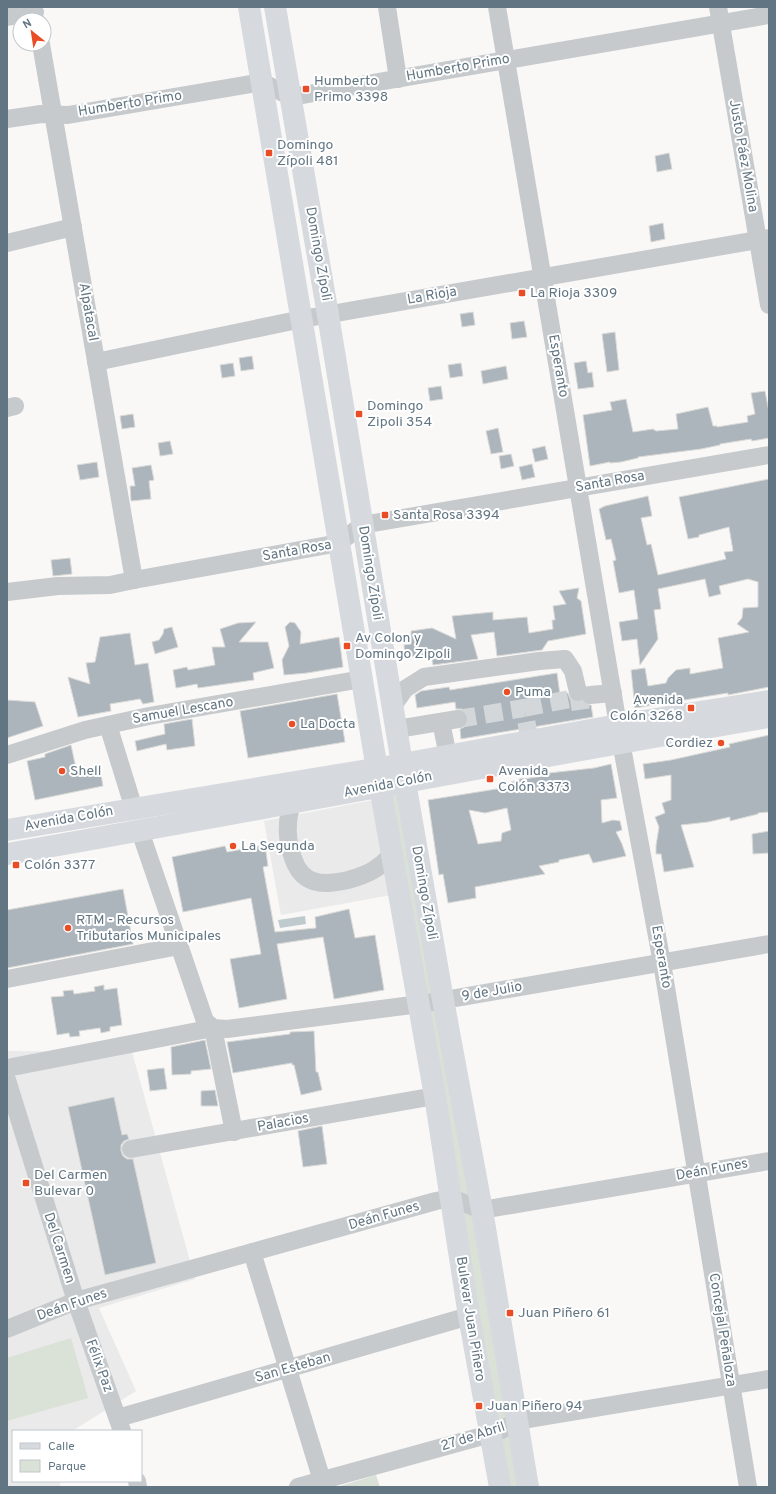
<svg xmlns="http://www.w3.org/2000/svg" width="776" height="1494" font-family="Overpass,sans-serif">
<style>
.built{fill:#e9eae9}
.green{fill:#dae1d7}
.water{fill:#becace}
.building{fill:#acb5bb;stroke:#dadad8;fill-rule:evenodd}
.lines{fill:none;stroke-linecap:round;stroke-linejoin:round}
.minor-tunnel{stroke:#d3d7d9;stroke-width:18;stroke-dasharray:18 9;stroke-linecap:butt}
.minor{stroke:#c6cacd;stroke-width:18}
.major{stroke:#d6dade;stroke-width:22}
.poi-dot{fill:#e94d25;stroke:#fff;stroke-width:1.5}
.labels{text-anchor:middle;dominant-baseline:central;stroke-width:4;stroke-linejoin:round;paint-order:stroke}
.street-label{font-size:14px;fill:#627582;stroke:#fff}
.poi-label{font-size:14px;fill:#627582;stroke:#fff;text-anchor:start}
</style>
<rect width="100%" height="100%" fill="#f9f8f6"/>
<!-- built -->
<g class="built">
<path d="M373,800L391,895L281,915L264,821Z"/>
<path d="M7,1051L132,1052L195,1279L99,1308L136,1391L72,1431H13V1481H60V1487H7Z"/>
</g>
<!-- green -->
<g class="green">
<path d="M405,782L528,1487H500L380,787Z"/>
<path d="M71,1338L88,1398L7,1421V1358Z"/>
<path d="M376,1475L380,1487H337Z"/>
</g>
<!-- water -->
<path class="water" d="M305,916L306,924L280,928L278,920Z"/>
<!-- building -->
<g class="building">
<path d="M669,153L672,169L657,172L655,156Z"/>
<path d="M663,223L665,239L651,242L649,226Z"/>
<path d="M473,312L475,325L462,327L460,314Z"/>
<path d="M524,321L527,337L512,339L510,323Z"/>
<path d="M615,332L619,370L607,372L602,334Z"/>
<path d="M252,356L254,369L241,371L239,358Z"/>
<path d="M586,361L588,373L592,372L594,387L578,389L574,363Z"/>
<path d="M233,363L235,376L222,378L220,365Z"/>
<path d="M461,363L463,376L450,378L448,365Z"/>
<path d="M506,366L508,379L483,384L481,371Z"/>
<path d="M441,386L443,399L430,401L428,388Z"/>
<path d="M765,391L769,412V438L752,441L751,439L720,444V445L701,449L638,457V458L621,462L610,463V462L590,466L583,415L612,410L610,402L626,399L633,432L653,429L656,431L678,429L676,414L708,407L713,426H717V427L748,422L747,416L755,414L751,393Z"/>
<path d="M133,414L135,427L122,429L120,416Z"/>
<path d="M498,428L503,452L491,454L486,431Z"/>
<path d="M170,441L173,454L160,456L158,443Z"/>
<path d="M545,446L548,459L535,462L532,449Z"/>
<path d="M511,454L514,466L501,469L499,456Z"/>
<path d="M97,462L99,477L80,480L77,465Z"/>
<path d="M532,464L535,477L522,480L519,467Z"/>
<path d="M151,465L154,480L149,481L151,499L131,501L130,486H135L132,468Z"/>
<path d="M769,479V687L728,695V693L635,708L631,670L645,668L648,686L666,683L668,678L676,670L690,668V674L723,668L718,638L749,632L737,624L742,618L743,608L758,607V582L748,579L719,586L721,594L709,597L705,579L658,589L661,609L654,610L658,639L640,665L637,639L622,641L619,622L638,619L634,590L619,593L613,561L616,560L611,539L606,540L599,509L605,506L648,496L652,516L641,518L647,545L651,544L658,575L726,559L724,552L733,551L729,527L699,535V537L688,539L679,497Z"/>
<path d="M70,558L72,574L53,576L51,560Z"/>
<path d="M579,588L577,598L581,601L586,634L548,641L542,650L497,656L494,632L471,635L478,659L433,665L431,654L405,658L404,645L411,644V631L432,628L456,639L452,616L493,612V620L527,617L529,633L553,629L552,620H555L553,606L566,604L559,591Z"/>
<path d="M256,622L239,642H268L274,668L253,673L254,680L198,688L197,684L176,688L173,670L187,667L188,670L215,665L212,647H225L220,629L238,623Z"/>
<path d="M290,622L295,623L301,632L300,644L339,637L343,667L307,673L284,675L282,660L289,646L285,627Z"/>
<path d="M172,627L178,647L155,654L152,642L159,640L163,634L164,629Z"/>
<path d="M130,633L135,665L148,663L154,702L143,704L140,699L110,704L111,711L78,717L68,677L90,684L86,663L95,662L100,637Z"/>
<path d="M557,673L560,695L568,693L570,699L575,702L582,701L586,705H591L593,717L461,739L460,729L464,727L468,723V717L466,712L462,709H456L455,702L417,708L415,695L421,691L449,687L450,690Z"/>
<path d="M337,694L345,742L248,758L240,711Z"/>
<path d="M7,700L35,702L43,726L7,738Z"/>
<path d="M192,719L195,746L167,750L166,744L137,751L135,741L165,734L164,724Z"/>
<path d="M769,735V812L758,813V814L730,821V817L708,822L681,825L694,867L664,872L661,854H656V846L659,827L655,817L665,813L662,803L671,800V775L645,779L643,764L671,760L730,747L729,744Z"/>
<path d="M71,745L77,773L100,769L103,786L35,800L27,761L45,757V754Z"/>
<path d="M611,764L617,798L601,800L602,823L613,820L620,821L622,830L616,832L622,844L626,856L593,863L589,854L559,860V862L539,866L545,874L475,887L476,898L448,903L443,874L439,875L428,800L509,787L511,782L523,778L524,779L549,775V773L594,768ZM507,808L511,830L502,833L501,841L478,844L469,810L485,813Z"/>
<path d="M769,831V853L753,854L752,834Z"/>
<path d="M265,845L268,866L263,867L275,932L316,928L315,917L349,909L355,938L375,935L384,990L334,999L323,937L277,944L287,999L239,1008L230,959L261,954L251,898L183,912L172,857L225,846L227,852Z"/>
<path d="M123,889L133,944L7,968V910Z"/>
<path d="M104,985V990L117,988L122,1025L110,1027V1031L101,1033L100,1028L79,1031L80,1036L70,1037L69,1033L57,1035L51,997L64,996L63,991L73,990L74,994L95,991L94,987Z"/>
<path d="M314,1031L316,1072H318L322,1090L301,1095L294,1065H292V1063L233,1073L227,1042L290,1034V1032Z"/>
<path d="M205,1040L211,1069L191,1071V1074L172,1075L171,1047Z"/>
<path d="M164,1068L167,1089L150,1091L147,1070Z"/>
<path d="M215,1090L218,1106H201V1091Z"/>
<path d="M114,1097L122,1135L127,1134L129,1139L124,1141L121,1145V1151L123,1156L127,1159H133L156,1263L105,1275L68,1107Z"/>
<path d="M322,1126L327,1164L303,1167L298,1131Z"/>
</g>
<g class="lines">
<!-- minor-tunnel -->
<g class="minor-tunnel">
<path d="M578,692L582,719"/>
<path d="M524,708L590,695"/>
<path d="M458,719L524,708L528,731"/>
</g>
<!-- minor -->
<g class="minor">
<path d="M387,7L398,79"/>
<path d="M497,7L618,725"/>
<path d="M718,7L769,305"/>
<path d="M7,17L35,12"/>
<path d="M41,44L134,580"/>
<path d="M7,119L41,114L68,115L262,82L291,97L769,15"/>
<path d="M7,243L73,227"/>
<path d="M96,362L302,319L769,238"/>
<path d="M7,408L15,406"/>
<path d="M7,592L58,586L110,585L134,580L339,543L362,525L769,455"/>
<path d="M590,695L613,693"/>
<path d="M392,707L405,689L424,677L539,661L565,659L573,671L578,692"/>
<path d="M441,722L448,756"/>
<path d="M108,725L134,809"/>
<path d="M397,729L458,719"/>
<path d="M621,742L662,963L748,1487"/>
<path d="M7,755L85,730L149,716L362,679"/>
<path d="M292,803C290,810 288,817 288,824C287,835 289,847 293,858C302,885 322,886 348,880C367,875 379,869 392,854"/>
<path d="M140,831L205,1021L213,1028"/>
<path d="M7,979L179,946"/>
<path d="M213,1028L234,1132"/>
<path d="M7,1068L213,1028L227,1029L427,1003L769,944"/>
<path d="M7,1080L76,1301L122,1431"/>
<path d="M131,1149L435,1096"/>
<path d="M252,1252L324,1487"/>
<path d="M7,1329L76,1301L436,1201L451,1198L482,1210L769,1161"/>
<path d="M118,1418L469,1316"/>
<path d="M137,1481L138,1487"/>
<path d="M298,1487L490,1434L502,1430L516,1421L769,1379"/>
</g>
<!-- major -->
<g class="major">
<path d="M249,7L380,787L435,1096L469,1316L500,1487"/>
<path d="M275,7L328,315L405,782L443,1000L482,1210L528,1487"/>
<path d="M7,830L386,767L618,725L769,701"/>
<path d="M7,854C261,810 515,760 769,717"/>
</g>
</g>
<!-- markers -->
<g class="poi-dot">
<rect x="302" y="85" width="8" height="8" rx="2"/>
<rect x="265" y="149" width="8" height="8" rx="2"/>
<rect x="518" y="289" width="8" height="8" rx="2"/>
<rect x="355" y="410" width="8" height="8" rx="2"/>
<rect x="381" y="511" width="8" height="8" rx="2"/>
<rect x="343" y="642" width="8" height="8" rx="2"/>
<circle cx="507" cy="692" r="4"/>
<rect x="687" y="704" width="8" height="8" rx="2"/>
<circle cx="292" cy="724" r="4"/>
<circle cx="721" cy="743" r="4"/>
<circle cx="62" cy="771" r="4"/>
<rect x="486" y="775" width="8" height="8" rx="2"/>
<circle cx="233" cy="846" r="4"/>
<rect x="12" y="861" width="8" height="8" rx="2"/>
<circle cx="68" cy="928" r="4"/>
<rect x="22" y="1179" width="8" height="8" rx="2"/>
<rect x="506" y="1309" width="8" height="8" rx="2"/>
<rect x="475" y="1402" width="8" height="8" rx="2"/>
</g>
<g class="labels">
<!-- street labels -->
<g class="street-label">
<text transform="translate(458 68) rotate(-10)">Humberto Primo</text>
<text transform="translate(130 104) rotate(-9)">Humberto Primo</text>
<text transform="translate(743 156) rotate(80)">Justo Páez Molina</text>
<text transform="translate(318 254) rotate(80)">Domingo Zípoli</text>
<text transform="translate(432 296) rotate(-10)">La Rioja</text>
<text transform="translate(88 312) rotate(80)">Alpatacal</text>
<text transform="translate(558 366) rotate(80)">Esperanto</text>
<text transform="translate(610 482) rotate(-10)">Santa Rosa</text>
<text transform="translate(297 551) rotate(-10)">Santa Rosa</text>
<text transform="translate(370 573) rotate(81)">Domingo Zípoli</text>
<text transform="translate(183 711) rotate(-10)">Samuel Lescano</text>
<text transform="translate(388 785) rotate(-11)">Avenida Colón</text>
<text transform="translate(69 819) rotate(-10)">Avenida Colón</text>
<text transform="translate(424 893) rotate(80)">Domingo Zípoli</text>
<text transform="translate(661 957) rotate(80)">Esperanto</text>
<text transform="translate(492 992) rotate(-10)">9 de Julio</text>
<text transform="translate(283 1123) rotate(-10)">Palacios</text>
<text transform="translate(712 1170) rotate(-10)">Deán Funes</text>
<text transform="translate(384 1216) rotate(-16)">Deán Funes</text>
<text transform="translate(59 1248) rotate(72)">Del Carmen</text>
<text transform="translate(72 1305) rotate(-19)">Deán Funes</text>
<text transform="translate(470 1319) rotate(81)">Bulevar Juan Piñero</text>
<text transform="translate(722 1330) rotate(81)">Concejal Peñaloza</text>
<text transform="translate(99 1366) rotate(70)">Félix Paz</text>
<text transform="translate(293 1368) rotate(-16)">San Esteban</text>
<text transform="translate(473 1437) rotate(-18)">27 de Abril</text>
</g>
<!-- poi labels -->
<g class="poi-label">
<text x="314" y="81">Humberto<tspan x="314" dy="16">Primo 3398</tspan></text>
<text x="277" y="145">Domingo<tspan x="277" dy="16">Zípoli 481</tspan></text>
<text x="530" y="293">La Rioja 3309</text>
<text x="367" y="406">Domingo<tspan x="367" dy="16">Zipoli 354</tspan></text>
<text x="393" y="515">Santa Rosa 3394</text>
<text x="355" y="638">Av Colon y<tspan x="355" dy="16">Domingo Zipoli</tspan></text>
<text x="515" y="692">Puma</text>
<text x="683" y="700" text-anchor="end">Avenida<tspan x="683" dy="16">Colón 3268</tspan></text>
<text x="300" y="724">La Docta</text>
<text x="713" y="743" text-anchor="end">Cordiez</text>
<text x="70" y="771">Shell</text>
<text x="498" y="771">Avenida<tspan x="498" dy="16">Colón 3373</tspan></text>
<text x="241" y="846">La Segunda</text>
<text x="24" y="865">Colón 3377</text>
<text x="76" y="920">RTM - Recursos<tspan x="76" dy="16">Tributarios Municipales</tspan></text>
<text x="34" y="1175">Del Carmen<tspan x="34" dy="16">Bulevar 0</tspan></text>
<text x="518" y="1313">Juan Piñero 61</text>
<text x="487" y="1406">Juan Piñero 94</text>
</g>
</g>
<!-- border -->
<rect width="776" height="1494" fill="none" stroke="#627582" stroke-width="16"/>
<!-- legend -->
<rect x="12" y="1430" width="130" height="52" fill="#ffffff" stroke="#c0c8cd"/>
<rect x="20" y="1443" width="20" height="6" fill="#d6dade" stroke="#c0c8cd"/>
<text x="48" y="1450" font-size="12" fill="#627582">Calle</text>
<rect x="20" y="1460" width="20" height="12" fill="#dae1d7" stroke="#c0c8cd"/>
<text x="48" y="1470" font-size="12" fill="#627582">Parque</text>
<!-- north arrow -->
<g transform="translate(32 32) rotate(330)"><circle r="19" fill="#ffffff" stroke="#c0c8cd"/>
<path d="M0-3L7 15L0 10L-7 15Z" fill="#e94d25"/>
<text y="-6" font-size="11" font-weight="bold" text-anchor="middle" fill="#627582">N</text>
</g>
</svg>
